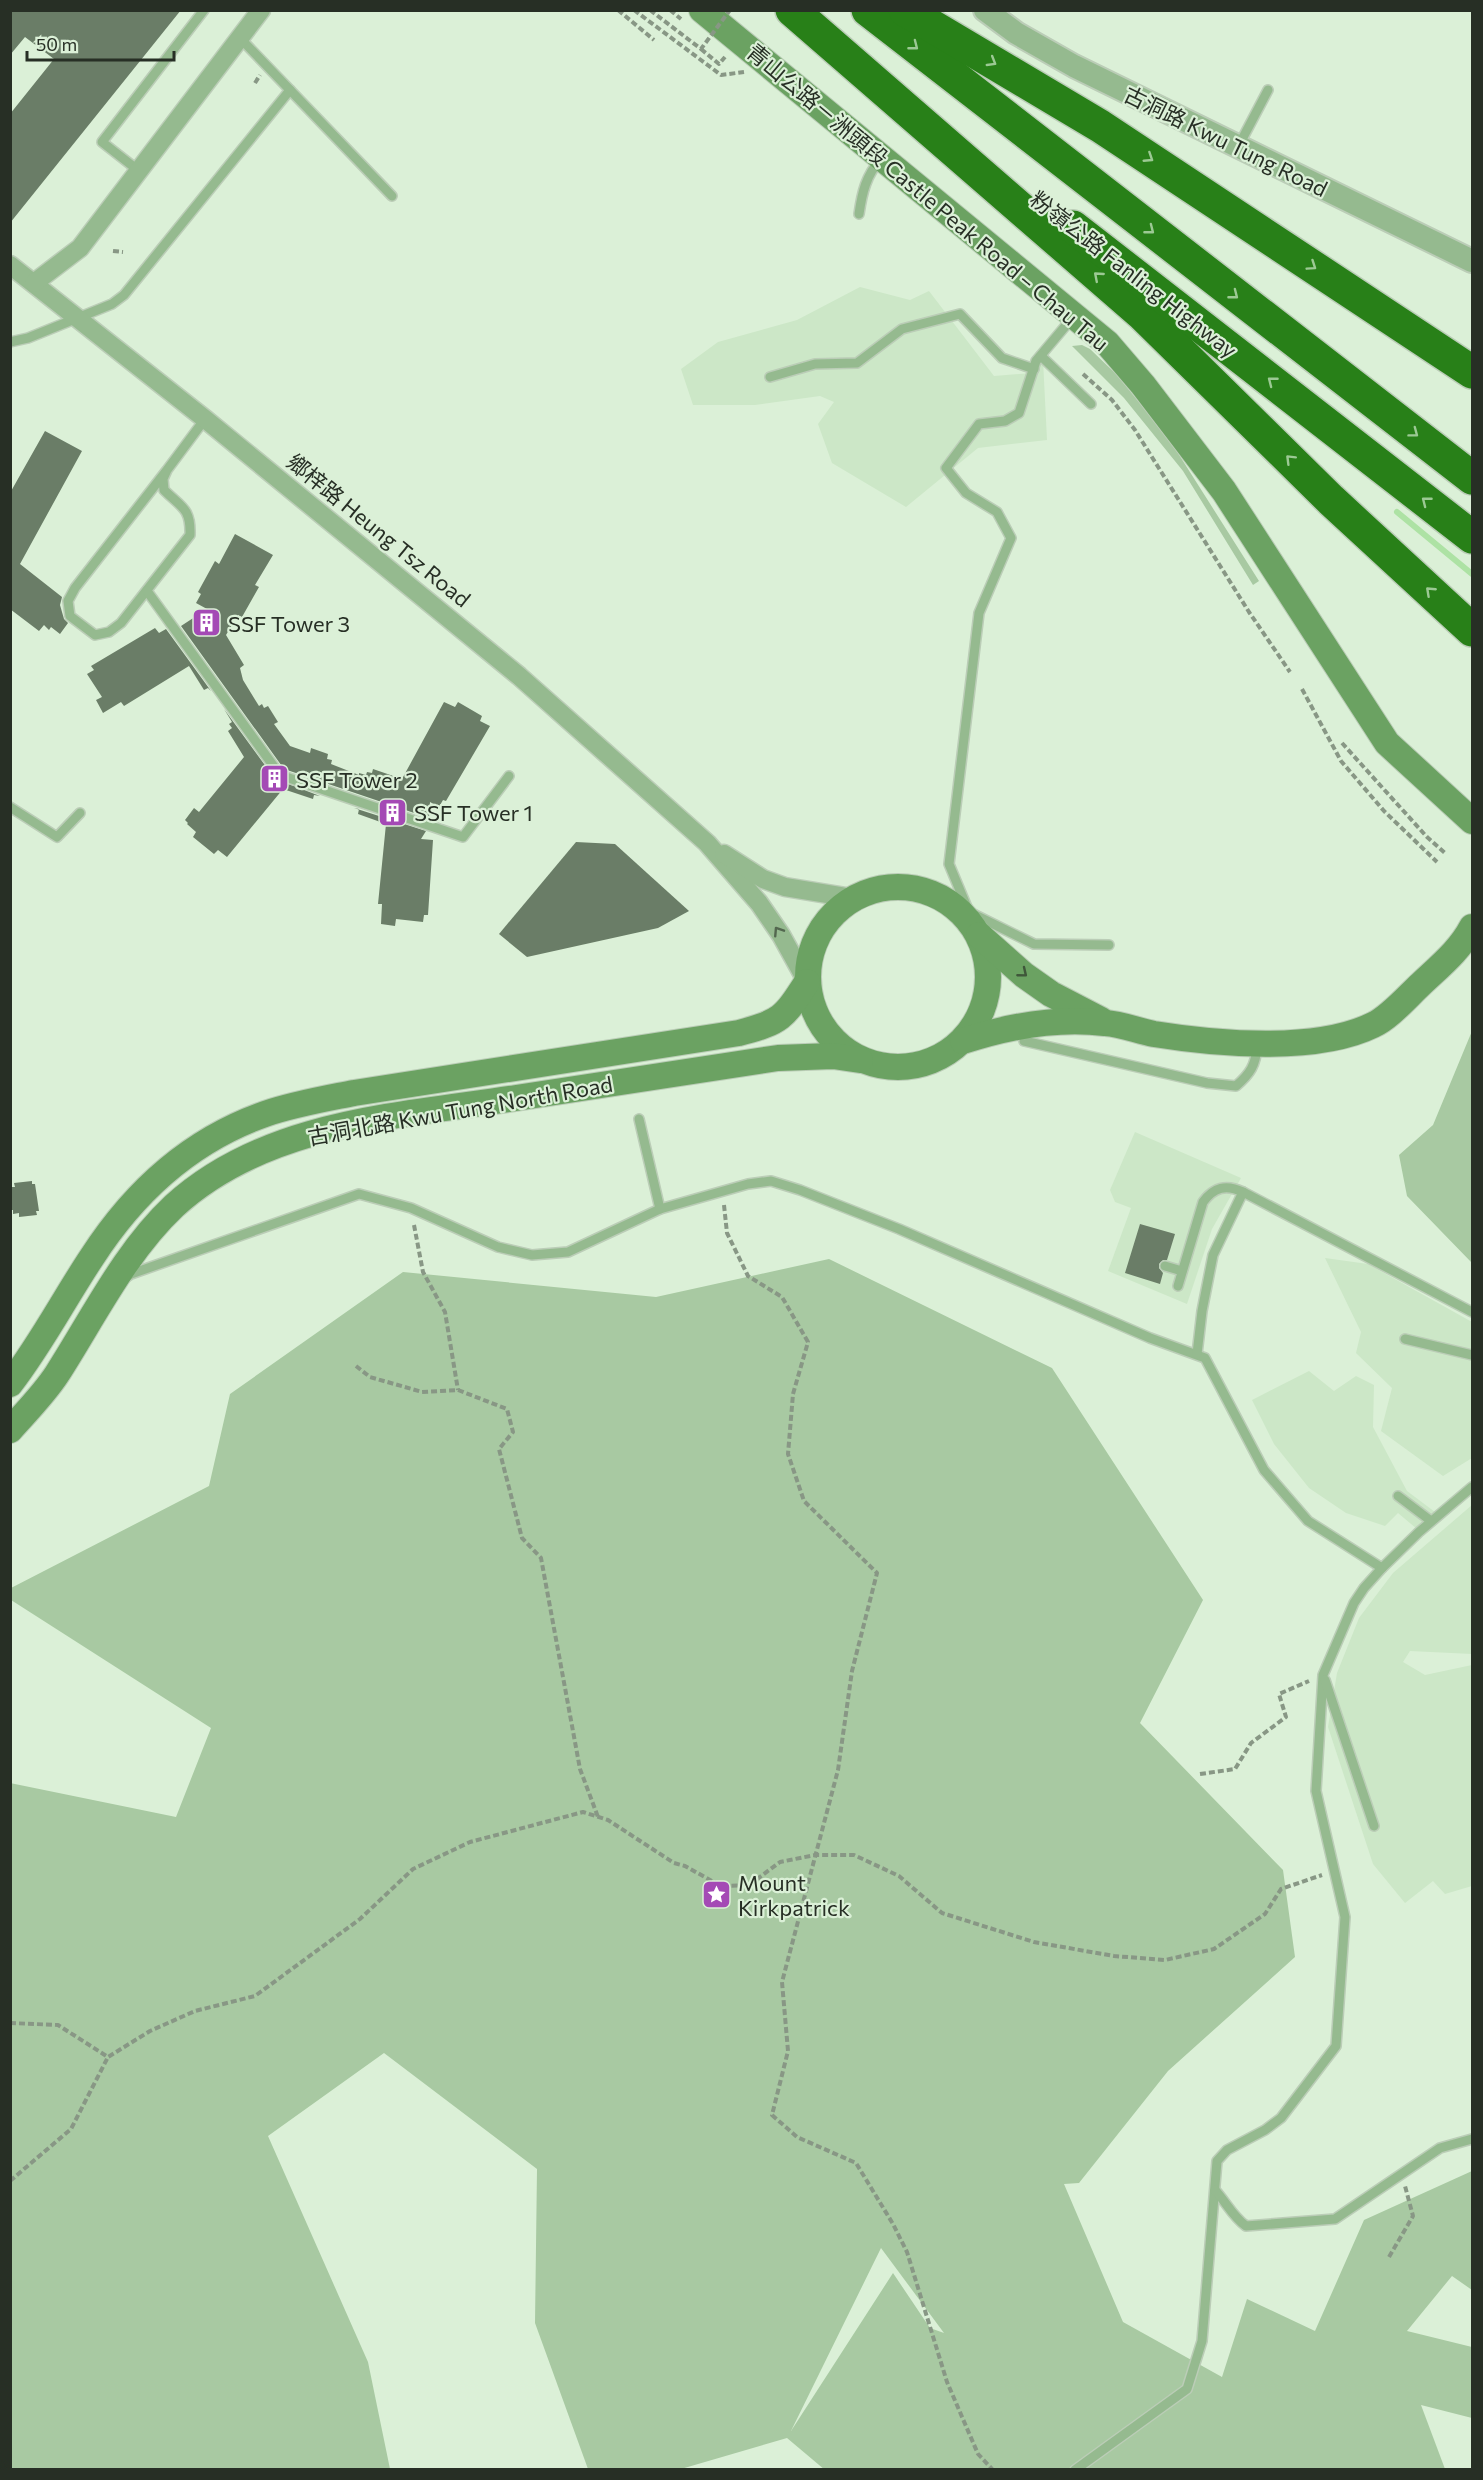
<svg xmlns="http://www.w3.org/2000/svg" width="1483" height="2480" font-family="Commissioner,'Noto Sans SC',sans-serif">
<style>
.built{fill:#cce7c7}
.green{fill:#a8c9a2;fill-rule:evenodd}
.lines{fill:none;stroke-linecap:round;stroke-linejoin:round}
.stream{stroke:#ade2a4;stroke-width:6}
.building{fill:#6a7d67}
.service-casing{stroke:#bbcdb7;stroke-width:12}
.minor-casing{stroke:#bbcdb7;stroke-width:21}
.tertiary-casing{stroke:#bbcdb7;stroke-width:26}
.secondary-casing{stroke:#bbcdb7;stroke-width:28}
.motorway-casing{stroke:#bbcdb7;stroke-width:36}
.path{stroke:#889785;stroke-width:4;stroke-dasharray:6 3;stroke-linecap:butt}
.service{stroke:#95ba8f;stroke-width:9}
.minor{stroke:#95ba8f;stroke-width:18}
.tertiary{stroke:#95ba8f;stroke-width:22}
.secondary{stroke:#6ba262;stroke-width:26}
.motorway{stroke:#288018;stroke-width:33}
.path-bridge{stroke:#889785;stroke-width:4;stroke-dasharray:6 3;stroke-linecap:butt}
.oneway{stroke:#9cc994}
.oneway2{stroke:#53674f}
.oneway3{stroke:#3f573a}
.labels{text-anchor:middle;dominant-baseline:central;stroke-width:4.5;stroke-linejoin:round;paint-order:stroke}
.street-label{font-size:22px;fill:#272f25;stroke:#dbf0d7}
.poi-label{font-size:22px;fill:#272f25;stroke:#dbf0d7;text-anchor:start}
</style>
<rect width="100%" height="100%" fill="#dbf0d7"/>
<!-- built -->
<g class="built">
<path d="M860,287L910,300L929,291L994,376L1032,373L1043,360L1047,440L978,448L906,507L832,463L818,424L834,402L820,396L755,405H693L681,369L718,342L797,320Z"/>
<path d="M1135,1132L1241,1178L1212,1229L1187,1304L1108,1271L1131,1208L1115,1202L1110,1190Z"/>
<path d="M1325,1258L1368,1264L1472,1322V1458L1443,1476L1381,1431L1392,1388L1356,1353L1361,1332Z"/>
<path d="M1309,1371L1334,1391L1356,1376L1374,1385L1373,1427L1407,1491L1435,1512L1417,1529L1398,1513L1385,1526L1346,1513L1309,1488L1274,1444L1252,1400Z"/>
<path d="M1472,1505V1654L1410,1651L1403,1662L1425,1675L1472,1665V1886L1445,1894L1433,1881L1405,1903L1373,1864L1328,1727L1337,1673L1359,1618L1393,1573Z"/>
</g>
<!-- green -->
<g class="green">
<path d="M1082,345L1090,349L1116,374L1169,439L1259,581L1253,585L1183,471L1124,398L1072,346Z"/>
<path d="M1472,1031V1263L1407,1196L1399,1155L1433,1125Z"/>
<path d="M829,1259L1052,1368L1203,1600L1140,1723L1283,1870L1295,1957L1168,2071L1079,2183L1064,2184L1123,2322L1222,2377L1247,2299L1315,2331L1364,2220L1472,2171V2290L1452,2276L1407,2331L1472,2347V2418L1421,2405L1445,2469L825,2470L787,2438L681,2469H588L535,2323L537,2169L384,2053L268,2136L368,2362L390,2469H11L10,1783L176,1817L211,1728L11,1600V1588L209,1486L230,1394L403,1272L656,1297ZM881,2248L944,2333L930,2328L893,2273L791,2431Z"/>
</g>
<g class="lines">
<!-- stream -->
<path class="stream" d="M1397,512L1472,574"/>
</g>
<!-- building -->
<g class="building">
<path d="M10,10H181L10,223V114L54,59L25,37L10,55Z"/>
<path d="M45,431L82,451L20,564L62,597L60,605L64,619L68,623L60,634L51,627L49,630L44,625L39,631L10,609V493Z"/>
<path d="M235,534L273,555L255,585L259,587L242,617L238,615L226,635L244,665L240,668L243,680L259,706L262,704L264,708L268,706L278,722L274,724L290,746L310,753L311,748L328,754L327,759L332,760L331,764L359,775V773L366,775L367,772L372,773L373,769L402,779L444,702L455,707L458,702L482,716L480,721L490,726L446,801L443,800L439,807L430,802L429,818L284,769L181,626L207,609L196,603L201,594L198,592L215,561L219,564Z"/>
<path d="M155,628L159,633L166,629L211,691L208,688L204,690L189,666L124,706L121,702L103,713L96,700L102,697L87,674L94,670L91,666Z"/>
<path d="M224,709L275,779L320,796L314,795L313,799L283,789L227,857L218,850L214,854L193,837L196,832L187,824L188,823L185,820L194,808L199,812L244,757L228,731L232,728L229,724L232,722Z"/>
<path d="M354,808L426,831L421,839L433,840L428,915H424L423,922L396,919L395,926L381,924L382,904H378L386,824L358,814L359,809Z"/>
<path d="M576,842L615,844L689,911L658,928L527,957L499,934Z"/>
<path d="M32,1181V1184H35L39,1211H36L37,1215L19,1217V1213L13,1214V1210H10V1187H15L14,1183Z"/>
<path d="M1140,1224L1175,1234L1167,1260H1163L1159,1264V1268L1163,1273L1160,1284L1125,1273Z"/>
</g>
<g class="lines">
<defs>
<g id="service">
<path d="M240,38L392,196"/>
<path d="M1238,147L1268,90"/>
<path d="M139,171L102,142L204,10"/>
<path d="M859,214C862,193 866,175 881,159"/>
<path d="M1073,317L1036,361L1019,413L1005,421L979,424L946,468L966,493L997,512L1011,538L979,613L949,864L969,912L1034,944L1109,945"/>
<path d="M10,342L28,338L112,304L124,295L290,90"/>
<path d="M1041,356L1091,404"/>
<path d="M770,377L815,364L857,363L902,329L960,314L1002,358L1034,369"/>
<path d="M167,470L75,588L68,601L70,616L95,635L109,632L121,623L190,535C191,508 181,507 164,490L163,479L167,470L205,419"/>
<path d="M147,591L280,775L463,837L509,776"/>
<path d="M10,807L57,837L80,813"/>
<path d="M1024,1041L1207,1083L1236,1086C1250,1074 1256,1065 1257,1046"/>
<path d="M639,1119L660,1209"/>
<path d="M1165,1266L1182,1271"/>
<path d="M125,1278L131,1274L359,1194L411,1208L498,1247L532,1255L568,1252L660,1209L748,1184L771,1181L800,1190L899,1229L1150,1338L1205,1358L1264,1470L1308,1521L1382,1568L1364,1588L1354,1603L1323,1675L1316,1791L1345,1917L1336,2046L1281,2118L1265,2130L1227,2150L1217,2161L1202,2341L1187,2389L1075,2470"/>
<path d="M1178,1286L1203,1202C1214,1187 1226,1184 1243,1192"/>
<path d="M1405,1339L1472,1355"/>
<path d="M1197,1354L1202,1311L1213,1255L1243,1192L1472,1312"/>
<path d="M1398,1496L1431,1521"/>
<path d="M1382,1568L1419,1532L1472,1487"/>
<path d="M1325,1680L1374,1826"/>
<path d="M1215,2190C1226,2202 1233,2217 1246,2226L1335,2219L1440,2148L1472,2139"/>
</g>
<g id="minor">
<path d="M10,265L205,419L519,676L707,843L759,903L781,935L807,982"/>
<path d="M34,283L80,248L261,10"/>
<path d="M724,854L763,879L785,887L852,898"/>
</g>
<path id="tertiary" d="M985,10L1016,33L1074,66L1472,261"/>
<g id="secondary">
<path d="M702,10L1107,343L1143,385L1224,491L1387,743L1472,821"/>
<circle cx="898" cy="977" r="90"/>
<path d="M979,935L1024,975L1051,994L1101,1020"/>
<path d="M963,1041C1009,1026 1056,1017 1105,1023C1122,1024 1138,1031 1154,1034C1216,1044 1316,1053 1373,1025C1389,1018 1408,996 1421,984C1440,966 1460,950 1472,927"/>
<path d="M10,1384C41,1344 64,1299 92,1257C134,1192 191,1140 265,1114C294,1104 324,1099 354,1093L739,1033C781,1022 784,1018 807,982"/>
<path d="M10,1430C26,1412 44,1394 57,1374C93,1318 125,1252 174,1206C266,1122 399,1116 516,1098C603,1085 690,1071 778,1058L833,1056L860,1060"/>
</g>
<g id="motorway">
<path d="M792,10L1142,314L1331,500L1472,630"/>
<path d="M868,10L1472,478"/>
<path d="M905,10L1100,126L1472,372"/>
<path d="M1073,227L1472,537"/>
</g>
</defs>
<!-- service casing -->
<use href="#service" class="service-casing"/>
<!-- minor casing -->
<use href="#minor" class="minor-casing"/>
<!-- tertiary casing -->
<use href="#tertiary" class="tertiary-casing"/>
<!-- secondary casing -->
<use href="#secondary" class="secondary-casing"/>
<!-- motorway casing -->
<use href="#motorway" class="motorway-casing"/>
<!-- path -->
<g class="path">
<path d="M618,10L654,40"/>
<path d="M634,10L721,75L744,72"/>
<path d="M670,10L681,19"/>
<path d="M701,49L719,64L725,57"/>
<path d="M255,83L260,75"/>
<path d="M113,251L123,252"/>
<path d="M1083,374L1112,400L1135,430L1249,612L1290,672"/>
<path d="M1302,689L1341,761L1384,811L1437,862"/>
<path d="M1342,743L1427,837L1445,853"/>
<path d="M724,1205L727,1233L748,1276L782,1297L808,1342L793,1394L788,1454L804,1501L877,1573L852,1671L838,1770L782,1982L788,2051L772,2115L797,2137L856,2163L893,2224L907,2252L947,2382L978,2454L993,2470"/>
<path d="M414,1225L423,1272L445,1312L458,1390"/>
<path d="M356,1366L370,1377L422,1392L458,1390L507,1409L513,1432L499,1449L522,1538L541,1558L580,1769L598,1817"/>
<path d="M1200,1774L1235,1769L1251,1743L1286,1717L1279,1694L1309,1681"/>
<path d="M10,2023L58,2025L108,2057L150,2031L195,2011L255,1996L360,1919L413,1869L470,1842L583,1812L608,1820L674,1863L685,1866L721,1886L749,1885L780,1862L815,1855H854L899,1876L942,1913L1034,1942L1114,1956L1165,1960L1214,1949L1265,1914L1281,1889L1322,1875"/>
<path d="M10,2181L71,2129L108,2057"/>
<path d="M1389,2257L1413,2216L1405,2186"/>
</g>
<!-- service -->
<use href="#service" class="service"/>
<!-- minor -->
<use href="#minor" class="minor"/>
<!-- tertiary -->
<use href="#tertiary" class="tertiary"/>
<!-- secondary -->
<use href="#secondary" class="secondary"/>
<!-- motorway -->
<use href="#motorway" class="motorway"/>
<!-- path-bridge -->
<path class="path-bridge" d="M650,10L701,49L730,10"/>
</g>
<!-- one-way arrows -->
<defs><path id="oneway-chevron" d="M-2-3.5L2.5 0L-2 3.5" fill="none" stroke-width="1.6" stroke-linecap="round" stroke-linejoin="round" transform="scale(1.5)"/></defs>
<g class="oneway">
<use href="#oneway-chevron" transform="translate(914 46) rotate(38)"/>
<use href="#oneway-chevron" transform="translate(992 62) rotate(31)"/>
<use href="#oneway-chevron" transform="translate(1149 158) rotate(33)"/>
<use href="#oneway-chevron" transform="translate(1150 230) rotate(38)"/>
<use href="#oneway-chevron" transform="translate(1312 266) rotate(34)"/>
<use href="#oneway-chevron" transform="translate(1098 276) rotate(-139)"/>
<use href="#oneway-chevron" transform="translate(1234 295) rotate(38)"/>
<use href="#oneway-chevron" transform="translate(1272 381) rotate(-142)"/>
<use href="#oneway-chevron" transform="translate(1414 433) rotate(37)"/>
<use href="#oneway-chevron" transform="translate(1290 459) rotate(-135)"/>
<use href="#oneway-chevron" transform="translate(1426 501) rotate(-142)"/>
<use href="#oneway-chevron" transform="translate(1430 591) rotate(-137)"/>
</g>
<use class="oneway2" href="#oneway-chevron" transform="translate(778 931) rotate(-123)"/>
<use class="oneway3" href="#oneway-chevron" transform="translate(1023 973) rotate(39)"/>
<!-- icons -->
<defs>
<symbol id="building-square" viewBox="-11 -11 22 22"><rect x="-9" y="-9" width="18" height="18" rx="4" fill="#a44ab5" stroke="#dbf0d7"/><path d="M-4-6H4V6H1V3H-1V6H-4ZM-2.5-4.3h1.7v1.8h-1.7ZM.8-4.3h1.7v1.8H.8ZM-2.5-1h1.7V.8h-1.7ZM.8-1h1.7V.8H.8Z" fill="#fff"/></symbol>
<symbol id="sight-square" viewBox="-11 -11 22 22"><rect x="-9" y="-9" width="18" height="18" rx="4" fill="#a44ab5" stroke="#dbf0d7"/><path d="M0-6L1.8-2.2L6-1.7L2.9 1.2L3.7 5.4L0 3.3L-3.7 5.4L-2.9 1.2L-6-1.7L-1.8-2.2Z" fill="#fff"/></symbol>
</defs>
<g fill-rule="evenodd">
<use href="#building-square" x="190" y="606" width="33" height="33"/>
<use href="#building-square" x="258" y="762" width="33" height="33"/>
<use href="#building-square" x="376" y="796" width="33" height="33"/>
<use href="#sight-square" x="700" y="1878" width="33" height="33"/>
</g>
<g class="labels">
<!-- street labels -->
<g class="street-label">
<text transform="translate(1226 141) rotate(26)">古洞路 Kwu Tung Road</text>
<text transform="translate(928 197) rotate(40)">青山公路－洲頭段 Castle Peak Road – Chau Tau</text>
<text transform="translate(1134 274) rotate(38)">粉嶺公路 Fanling Highway</text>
<text transform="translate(379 530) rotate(39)">鄉梓路 Heung Tsz Road</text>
<text transform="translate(460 1110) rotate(-10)">古洞北路 Kwu Tung North Road</text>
</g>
<!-- poi labels -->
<g class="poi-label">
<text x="228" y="623">SSF Tower 3</text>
<text x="296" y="779">SSF Tower 2</text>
<text x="414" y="812">SSF Tower 1</text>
<text x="738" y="1882">Mount<tspan x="738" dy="25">Kirkpatrick</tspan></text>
</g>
</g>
<!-- border -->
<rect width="1483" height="2480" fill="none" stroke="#272f25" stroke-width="24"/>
<!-- scale -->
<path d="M27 51v9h147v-9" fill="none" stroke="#272f25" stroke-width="3"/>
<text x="36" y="51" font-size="18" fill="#272f25" stroke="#dbf0d7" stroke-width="4.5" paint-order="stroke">50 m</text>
</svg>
